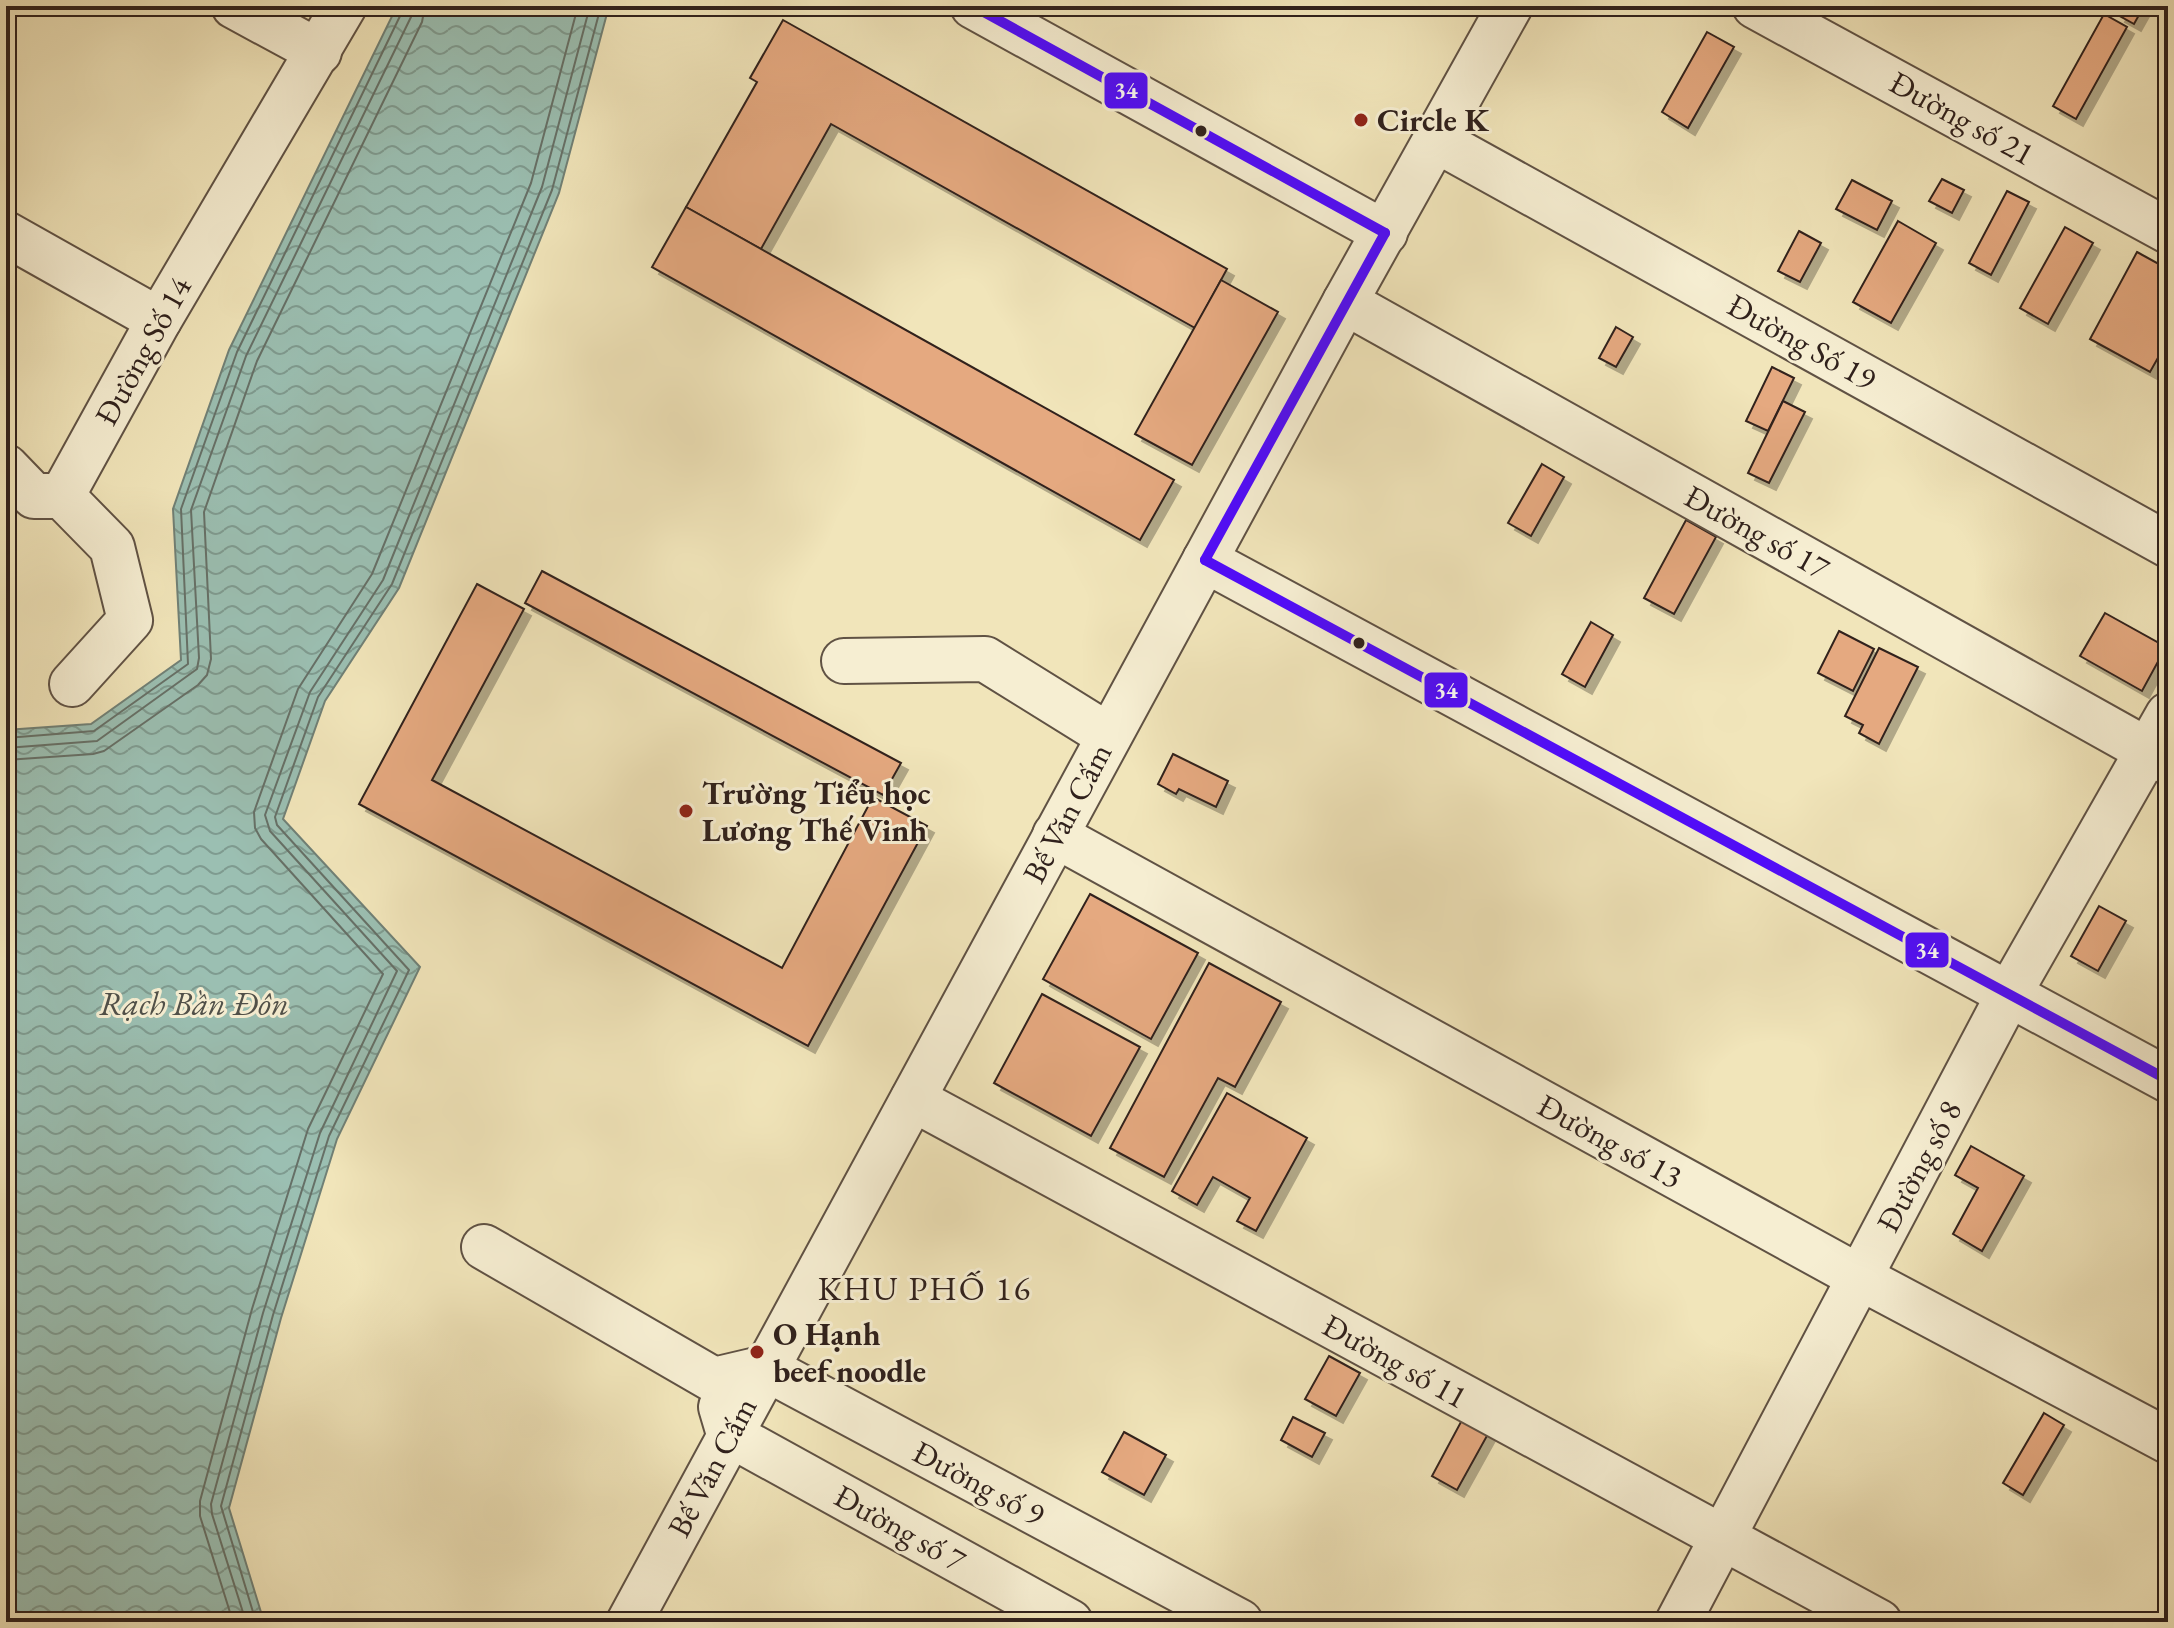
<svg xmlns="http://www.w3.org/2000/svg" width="2174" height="1628" font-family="'EB Garamond',serif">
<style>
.water{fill:url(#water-waves);stroke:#708076;stroke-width:2}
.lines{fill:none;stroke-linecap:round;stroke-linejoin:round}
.shore{stroke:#667067;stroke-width:2}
.building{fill:#e5a980;stroke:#30211c;stroke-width:2;filter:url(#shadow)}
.minor-casing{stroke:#605244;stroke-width:48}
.minor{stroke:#f6eed2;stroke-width:44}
.bus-1-casing{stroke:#f6eed2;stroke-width:16}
.bus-1{stroke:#4f0aff;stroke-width:10}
.poi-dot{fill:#8f2418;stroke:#f6eed2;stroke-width:3}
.bus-dot{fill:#30211c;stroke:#f6eed2;stroke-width:3}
.labels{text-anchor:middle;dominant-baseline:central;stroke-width:6;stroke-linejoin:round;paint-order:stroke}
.street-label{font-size:32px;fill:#30211c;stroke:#f6eed2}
.poi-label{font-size:32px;font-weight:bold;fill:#30211c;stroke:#f6eed2;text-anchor:start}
.water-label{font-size:34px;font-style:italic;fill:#505049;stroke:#f6eed2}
.neighbourhood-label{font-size:34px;letter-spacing:2px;fill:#30211c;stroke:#f6eed2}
.line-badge{stroke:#f6eed2;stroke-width:3}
.badge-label{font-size:22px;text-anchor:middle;font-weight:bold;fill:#fff}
</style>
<defs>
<pattern id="water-waves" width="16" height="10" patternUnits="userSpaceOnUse" patternTransform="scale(2)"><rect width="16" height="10" fill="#9bbfb2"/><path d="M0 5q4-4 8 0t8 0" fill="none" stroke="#7f9b90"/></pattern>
<filter id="shadow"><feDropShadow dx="7" dy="7" stdDeviation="0" flood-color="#0004"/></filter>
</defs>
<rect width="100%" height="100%" fill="#f1e5ba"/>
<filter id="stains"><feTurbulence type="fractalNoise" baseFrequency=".0025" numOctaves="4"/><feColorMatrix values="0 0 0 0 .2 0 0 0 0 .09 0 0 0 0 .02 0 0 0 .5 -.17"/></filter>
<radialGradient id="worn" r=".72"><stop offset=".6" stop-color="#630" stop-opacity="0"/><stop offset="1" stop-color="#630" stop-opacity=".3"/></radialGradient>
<!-- water -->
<path class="water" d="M397,6H609L559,193L399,588L325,701L283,819L420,967L337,1139L281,1318L229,1508L264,1622H6V730L91,724L181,660L173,509L229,350Z"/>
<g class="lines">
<!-- shore -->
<g class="shore">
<path d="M6,738L94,731L188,664L181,509L237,352L402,12L403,6"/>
<path d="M6,748L97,741L197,669L199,658L191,510L246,356L411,17L413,6"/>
<path d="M6,760L93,754L104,751L198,685L207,675L211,659L204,512L257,361L422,22L425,6"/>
<path d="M233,1622L200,1516V1501L252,1309L308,1129L383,974L261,839L255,828L254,812L298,689L372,574L531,183L578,6"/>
<path d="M246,1622L212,1514L211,1504L263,1313L320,1133L397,971L270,831L265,815L310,692L383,580L542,187L590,6"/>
<path d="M256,1622L221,1506L273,1315L329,1136L409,970L277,825L275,817L318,697L392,584L552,190L601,6"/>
</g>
</g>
<!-- building -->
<g class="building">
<path d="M2123,6H2144L2134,24L2118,15Z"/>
<path d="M2104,14L2127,27L2076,119L2053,106Z"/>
<path d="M783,20L1227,269L1195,328L831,124L761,249L686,207L757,82L750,78Z"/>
<path d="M1707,32L1734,47L1688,128L1662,112Z"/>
<path d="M1942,179L1964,190L1952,213L1929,201Z"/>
<path d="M1852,180L1892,201L1877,230L1836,209Z"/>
<path d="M2007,191L2029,202L1991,275L1969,263Z"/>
<path d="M686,207L1174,480L1140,540L652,267Z"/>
<path d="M1898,221L1936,243L1891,323L1853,302Z"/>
<path d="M2065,227L2093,243L2048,324L2020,308Z"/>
<path d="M1799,231L1821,243L1800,282L1778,271Z"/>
<path d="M2137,252L2168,269V340L2150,372L2090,339Z"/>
<path d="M1221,280L1278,312L1192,465L1135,434Z"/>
<path d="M1616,327L1633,337L1616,367L1599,358Z"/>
<path d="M1772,367L1794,378L1768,431L1746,421Z"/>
<path d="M1783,401L1805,412L1769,483L1748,473Z"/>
<path d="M1542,464L1564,477L1531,536L1508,523Z"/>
<path d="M1686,520L1716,537L1674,614L1644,598Z"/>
<path d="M542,571L901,763L883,795L525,603Z"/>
<path d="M477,584L524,609L432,780L782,968L873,797L927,826L808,1046L359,804Z"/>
<path d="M2105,613L2166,647L2142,691L2080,656Z"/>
<path d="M1591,622L1613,635L1585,687L1562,674Z"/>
<path d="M1839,631L1874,649L1853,691L1818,673Z"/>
<path d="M1879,648L1918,667L1879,744L1859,733L1863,725L1845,716Z"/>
<path d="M1173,754L1228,781L1216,807L1179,789L1176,794L1158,784Z"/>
<path d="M1090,894L1198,953L1151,1039L1043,979Z"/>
<path d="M2099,906L2126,921L2098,971L2071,956Z"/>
<path d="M1209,963L1281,1002L1235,1087L1218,1078L1164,1177L1110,1148Z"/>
<path d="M1042,994L1140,1047L1091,1136L994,1083Z"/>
<path d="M1227,1093L1307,1138L1256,1231L1237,1221L1250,1198L1213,1177L1197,1205L1172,1191Z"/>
<path d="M1971,1146L2024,1176L1982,1251L1953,1234L1978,1188L1955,1175Z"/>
<path d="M1329,1356L1360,1373L1336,1416L1305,1399Z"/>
<path d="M2044,1413L2064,1425L2023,1495L2003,1483Z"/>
<path d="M1293,1417L1325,1433L1312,1457L1281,1440Z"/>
<path d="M1462,1420L1488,1434L1457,1490L1432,1476Z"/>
<path d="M1124,1432L1166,1455L1144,1495L1102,1472Z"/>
</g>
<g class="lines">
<defs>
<g id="minor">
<path d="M234,6L319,52"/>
<path d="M973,6L1385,233"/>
<path d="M1755,6L2168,231"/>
<path d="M1436,140L2168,545"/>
<path d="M6,234L159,320"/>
<path d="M1345,302L2168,762"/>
<path d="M6,467L34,496H62"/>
<path d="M1205,560L2168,1080"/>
<path d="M844,661L985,659L1109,736"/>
<path d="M72,684L130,620L112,547L62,496L159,320L344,6"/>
<path d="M1055,835L1861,1278L2168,1441"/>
<path d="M913,1099L1879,1622"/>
<path d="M484,1247L714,1380L765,1368L1240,1622"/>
<path d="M721,1407L729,1434L1070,1622"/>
<path d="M629,1622L1345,302L1510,6"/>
<path d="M1678,1622L2009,994L2168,715"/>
</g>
</defs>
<!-- minor casing -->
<use href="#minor" class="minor-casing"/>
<!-- minor -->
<use href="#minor" class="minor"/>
<defs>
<g id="bus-1">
<path d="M973,6L1385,233"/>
<path d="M1205,560L2168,1080"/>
<path d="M1205,560L1385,233"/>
</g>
</defs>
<!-- bus-1 casing -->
<use href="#bus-1" class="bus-1-casing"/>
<!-- bus-1 -->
<use href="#bus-1" class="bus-1"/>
</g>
<!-- markers -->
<g class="poi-dot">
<circle cx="1361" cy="120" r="8"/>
<circle cx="686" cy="811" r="8"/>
<circle cx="757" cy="1352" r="8"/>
</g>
<g class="bus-dot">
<circle cx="1201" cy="131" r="7"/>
<circle cx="1359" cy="643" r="7"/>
</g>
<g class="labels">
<!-- street labels -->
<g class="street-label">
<text transform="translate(1962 118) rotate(29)">Đường số 21</text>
<text transform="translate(1802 342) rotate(29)">Đường Số 19</text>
<text transform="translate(143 351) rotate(-61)">Đường Số 14</text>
<text transform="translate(1757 532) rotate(29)">Đường số 17</text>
<text transform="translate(1067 813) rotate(-62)">Bế Văn Cấm</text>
<text transform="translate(1610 1141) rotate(29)">Đường số 13</text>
<text transform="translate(1919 1166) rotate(-62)">Đường số 8</text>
<text transform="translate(1395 1361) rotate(29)">Đường số 11</text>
<text transform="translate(712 1467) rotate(-62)">Bế Văn Cấm</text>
<text transform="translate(979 1483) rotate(28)">Đường số 9</text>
<text transform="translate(900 1528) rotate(29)">Đường số 7</text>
</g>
<!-- poi labels -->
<g class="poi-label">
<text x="1377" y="120">Circle K</text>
<text x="702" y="793">Trường Tiểu học<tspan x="702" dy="37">Lương Thế Vinh</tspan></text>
<text x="773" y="1334">O Hạnh<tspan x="773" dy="37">beef noodle</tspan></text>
</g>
<!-- water labels -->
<g class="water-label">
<text x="194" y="1003">Rạch Bần Đôn</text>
</g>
<!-- neighbourhood labels -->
<g class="neighbourhood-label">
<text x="925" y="1288">KHU PHỐ 16</text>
</g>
</g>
<g class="line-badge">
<rect x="1103" y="71" width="46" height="39" rx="8" fill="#4f0aff"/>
<rect x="1423" y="671" width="46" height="38" rx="8" fill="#4f0aff"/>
<rect x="1904" y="931" width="46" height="38" rx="8" fill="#4f0aff"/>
</g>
<g class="badge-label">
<text x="1126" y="98">34</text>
<text x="1446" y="698">34</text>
<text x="1927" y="958">34</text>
</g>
<!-- margin -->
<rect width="2174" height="1628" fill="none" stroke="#f1e5ba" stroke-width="32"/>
<rect x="8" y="8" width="2158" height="1612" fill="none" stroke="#30211c" stroke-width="4"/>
<rect x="16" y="16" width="2142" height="1596" fill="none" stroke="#30211c" stroke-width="2"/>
<rect width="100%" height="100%" filter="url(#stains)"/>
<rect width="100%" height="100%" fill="url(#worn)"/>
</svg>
